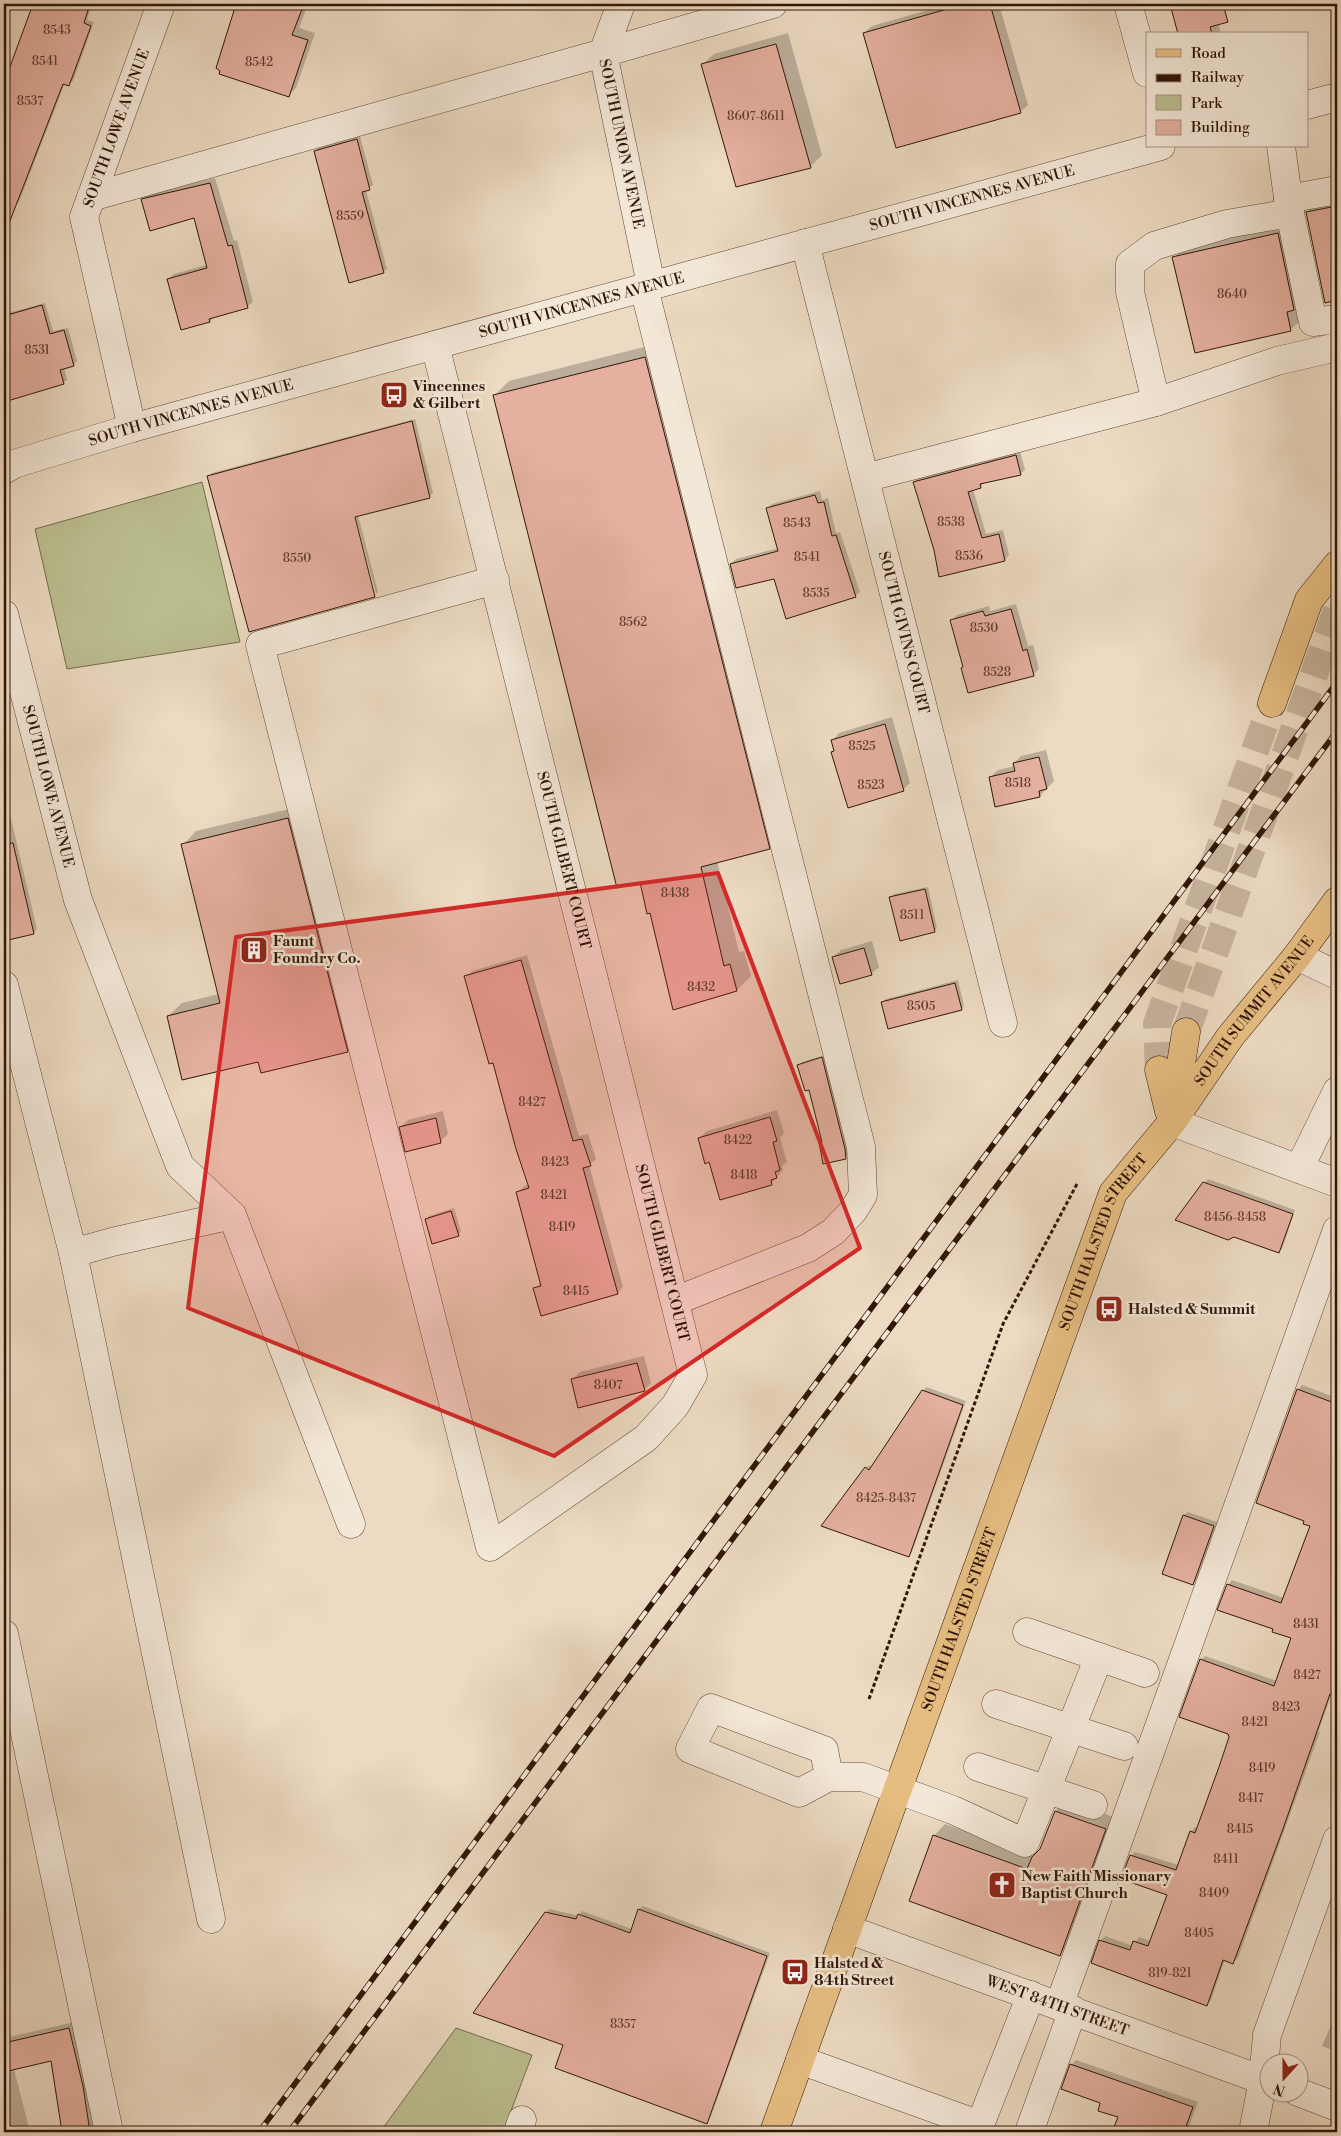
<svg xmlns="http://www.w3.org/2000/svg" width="1341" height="2136" font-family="'Libre Bodoni',serif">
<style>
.green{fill:#bbbe90;stroke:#766a4c}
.shadow{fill:#0003}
.building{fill:#e5b0a0;stroke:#311607}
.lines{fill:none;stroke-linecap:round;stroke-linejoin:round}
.major-tunnel{stroke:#c7b39d;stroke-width:28;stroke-dasharray:28 14;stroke-linecap:butt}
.minor-casing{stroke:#604736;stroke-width:29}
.major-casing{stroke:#311607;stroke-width:29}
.path{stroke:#311607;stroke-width:3;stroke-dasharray:4 2.5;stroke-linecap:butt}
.minor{stroke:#f3e7d7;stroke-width:28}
.major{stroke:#e6bd81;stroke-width:28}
.rail-casing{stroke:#311607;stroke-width:5.5}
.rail{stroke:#f3e7d7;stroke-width:4;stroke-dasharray:11;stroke-linecap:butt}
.marked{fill:#d62828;fill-opacity:0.2;stroke:#d62828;stroke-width:4;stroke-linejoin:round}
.labels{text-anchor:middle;stroke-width:5;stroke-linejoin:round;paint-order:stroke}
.number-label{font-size:12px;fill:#5e3c2d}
.street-label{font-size:15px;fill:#311607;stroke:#f3e7d7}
.poi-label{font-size:15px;font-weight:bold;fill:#311607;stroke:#f3e7d7;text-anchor:start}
</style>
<rect width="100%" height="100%" fill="#ecdac2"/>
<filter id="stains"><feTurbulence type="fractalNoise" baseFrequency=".004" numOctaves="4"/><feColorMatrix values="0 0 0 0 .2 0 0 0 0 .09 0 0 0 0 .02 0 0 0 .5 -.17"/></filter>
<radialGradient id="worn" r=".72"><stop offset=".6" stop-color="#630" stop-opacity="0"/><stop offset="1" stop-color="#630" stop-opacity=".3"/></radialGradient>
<path class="green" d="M202,482L240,642L67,669L35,529Z
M456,2028L532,2055L503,2132H380Z"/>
<path class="shadow" d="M34,4H92L87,20L94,22L73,81L69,84L65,83L19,202L15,206L4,201V70L9,72Z
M230,4H308L299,28L315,33L296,88L288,96L236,8L229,6Z
M949,4H999L1028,105L1020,112L864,33L872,26Z
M1171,4H1213L1221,34H1179Z
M788,33L822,155L810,167L702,65L714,54Z
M360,136L373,185L366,190L387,269L383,272L315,151L318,148Z
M215,178L234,241L237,240L253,302L247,307L215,316L210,321L168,279L174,274L207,265L195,217L142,200L148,194Z
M1337,204V298L1326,301L1307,212L1310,209Z
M1289,222L1302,319L1290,330L1174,258L1185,246Z
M45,303L53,331L68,328L77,361L74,364L64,367L67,380L63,383L4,400V314Z
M660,343L784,834L769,848L717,861L739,952L744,951L751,976L737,990L651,912L494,396L509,381Z
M415,419L433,493L430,496L358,515L378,592L376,594L354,511L352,512L375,595L249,631L209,476L212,473Z
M1020,451L1025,470L1020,474L985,482L980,487L973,489L986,534L1003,530L1009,555L1005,560L935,550L914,482L919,477Z
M820,491L822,500L828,498L836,533L840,532L860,592L855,596L774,577L731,564L736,559L779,548L767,509L772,504Z
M1016,604L1028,646L1033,645L1039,669L1034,674L969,692L962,668L964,666L951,621L957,615L989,606L990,611Z
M892,717L910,783L903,790L832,752L835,750L832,741L839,733Z
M1046,750L1054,781L1040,796L990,777L998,770L1015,766L1014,763L1021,756Z
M4,789L37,929L34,933L4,940Z
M302,806L361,1037L347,1051L259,1061L168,1016L182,1003L219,994L183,845L196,831Z
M928,887L937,928L934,931L890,898L894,894Z
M872,941L879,967L871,974L833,957L841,950Z
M527,955L579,1136L588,1134L596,1159L589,1165L623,1287L618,1293L535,1288L541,1282L518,1192L524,1186L530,1184L494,1062L466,977L472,971Z
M958,980L964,1006L961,1009L882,1002L886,999Z
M825,1055L849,1154L845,1158L821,1143L823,1140L810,1088L799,1065L802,1062Z
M777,1110L784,1133L780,1138L787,1162L782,1166L783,1170L771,1184L710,1161L699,1138L707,1131Z
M443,1111L448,1134L440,1142L400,1127L408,1120Z
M1208,1179L1295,1210L1282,1249L1278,1252L1234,1236L1204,1183Z
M454,1208L461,1231L458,1235L426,1220L429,1216Z
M644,1356L651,1383L644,1390L572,1380L580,1372Z
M1302,1385L1337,1398V1686L1332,1693L1318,1732H1320L1238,1958L1233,1962L1225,1959L1211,2000L1207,2004L1100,1941L1105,1936L1133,1946L1139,1937L1151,1941L1169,1894L1131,1856L1135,1852L1179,1865L1191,1832L1195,1827L1198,1828L1231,1737L1201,1660L1205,1656L1277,1681L1293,1637L1275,1629L1228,1585L1232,1580L1284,1598L1312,1525L1298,1390Z
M926,1387L966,1401L912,1552L909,1555L866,1468L870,1465L872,1467Z
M1188,1512L1217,1522L1196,1580L1193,1583L1164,1573L1184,1515Z
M1067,1800L1116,1818L1071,1943L1060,1954L934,1836L945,1824L1034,1856L1041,1849L1056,1811Z
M643,1906L770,1953L710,2119L706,2122L565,2044L546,1912L550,1909L579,1916L582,1911L632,1929L639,1909Z
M1337,2006V2052L1322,2046L1335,2016L1334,2014Z
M4,2015L9,2037L75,2022L101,2132H63L52,2060L14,2069L30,2132H4Z
M1076,2060L1198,2102L1187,2132H1113L1119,2117L1102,2103L1071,2065Z"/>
<path class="building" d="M33,4H90L84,23L91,26L69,86L63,84L6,231H4V83Z
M236,4H304L292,35L308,40L289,97L219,74L220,71L216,68Z
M965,4H990L1021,113L896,148L863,33Z
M1170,4H1223L1228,22L1210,27L1212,34H1178Z
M776,44L811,168L736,187L701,64Z
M357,139L370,190L362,192L384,273L349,283L314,151Z
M210,183L228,246L232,245L248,308L209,319L210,322L181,330L167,279L207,268L194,218L150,231L141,199Z
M1337,206V300L1325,303L1306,212Z
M1278,233L1294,310L1287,312L1291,331L1195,353L1172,257Z
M42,305L50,334L64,330L74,366L60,370L64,384L4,402V316Z
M645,357L770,849L701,867L724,966L730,964L737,991L673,1010L650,913L647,914L640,882L617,888L493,395Z
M412,421L430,498L355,517L375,597L249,632L207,476Z
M1016,455L1021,475L980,484L981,488L968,492L982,538L999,534L1005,561L939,577L934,550L913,482Z
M815,495L818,503L824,502L832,536L836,535L856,597L786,619L774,579L736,588L730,564L778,551L766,508Z
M1011,609L1023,651L1027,649L1034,676L968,693L961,668L963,667L950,620L983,611L985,616Z
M885,724L904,791L848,808L831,752L834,751L831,740Z
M1039,757L1047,789L1039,791L1040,797L995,807L989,777L1015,771L1013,763Z
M288,818L348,1052L261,1073L258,1062L182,1080L167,1016L220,1003L181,844Z
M13,843L34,934L4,941V844Z
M925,889L935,932L900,941L889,897Z
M864,948L872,975L840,984L832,957Z
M521,960L573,1141L582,1139L591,1166L583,1168L618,1294L541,1316L533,1288L541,1286L516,1192L529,1188L516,1149L493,1063L489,1064L464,976Z
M955,983L962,1010L888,1029L881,1002Z
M822,1057L845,1149L846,1159L823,1164L819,1142H822L809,1090L805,1091L797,1065Z
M770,1117L777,1141L773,1142L780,1170L775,1172L777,1178L771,1180L772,1185L720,1200L709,1162L705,1164L698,1138Z
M436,1118L441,1143L405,1152L399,1127Z
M1203,1182L1293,1214L1279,1253L1234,1237L1228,1240L1175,1220Z
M451,1211L459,1236L432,1244L425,1219Z
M637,1363L645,1391L578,1408L571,1379Z
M1297,1389L1337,1404V1681L1332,1694H1330L1283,1829L1233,1964L1223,1960L1207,2006L1091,1963L1099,1940L1130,1950L1133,1941L1148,1946L1167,1895L1121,1879L1130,1855L1176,1870L1190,1831L1195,1833L1219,1767L1229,1737L1228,1734L1179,1717L1200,1659L1274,1686L1291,1638L1272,1632L1273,1629L1217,1610L1227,1584L1281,1603L1310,1526L1303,1524L1304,1521L1256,1503Z
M922,1390L963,1405L909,1557L821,1526L865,1467L869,1470Z
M1183,1515L1214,1526L1193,1585L1162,1574Z
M1055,1811L1106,1829L1060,1956L909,1901L933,1835L1027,1869L1032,1857L1040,1849Z
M638,1909L767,1956L707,2124L555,2068L563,2045L473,2013L545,1912L576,1919L578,1914L630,1933Z
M69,2028L83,2086L90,2132H62L51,2061L4,2072V2043Z
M1070,2064L1193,2107L1184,2132H1112L1118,2117L1098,2111L1100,2103L1061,2089Z"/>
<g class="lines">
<path class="major-tunnel" d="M1186,1032L1337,610
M1159,1070L1157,1024L1272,703"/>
<defs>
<g id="minor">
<path id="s1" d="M621,4L603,53L651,285"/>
<path d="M1128,4L1147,73"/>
<path d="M1307,105L1337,97"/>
<path d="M91,197L603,53L773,4"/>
<path d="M1288,199L1337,190"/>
<path d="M1290,213L1313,322L1337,319"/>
<path id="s2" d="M805,243L1003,1023"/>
<path d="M644,288L861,1147L863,1195L853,1211L833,1232L808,1248L675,1301"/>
<path id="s3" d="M435,345L693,1375L675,1406L646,1438L490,1547L260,645L495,580"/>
<path d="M1156,402L1130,292V264L1154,246L1227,224L1290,213L1281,146"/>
<path id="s4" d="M132,428L84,217L161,4"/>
<path id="s5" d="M4,470L14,464L132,428L1161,146"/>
<path d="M865,478L1156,402L1277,361L1337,347"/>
<path id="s6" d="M4,614L78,900L180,1166L232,1215L112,1242L73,1253L4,985"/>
<path d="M1297,956L1337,975"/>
<path d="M1172,1122L1337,1183"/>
<path d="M1299,1169L1337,1091"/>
<path d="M232,1215L351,1524"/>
<path d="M73,1253L211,1919"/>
<path d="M1027,1632L1145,1673"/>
<path d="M4,1634L109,2132"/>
<path d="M996,1704L1124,1746"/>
<path d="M978,1767L1093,1805"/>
<path d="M829,1777L799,1793L690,1749L711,1708L824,1750L829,1777H863L953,1810L1025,1843L1099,1657"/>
<path id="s7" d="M847,1929L1268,2082"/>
<path d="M1059,2006L1337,1230"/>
<path d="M800,2060L980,2125L1031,1995"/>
<path d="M1298,2092L1337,2107"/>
<path d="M518,2132L522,2120"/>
<path d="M1029,2132L1073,2010"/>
<path d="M1253,2132L1263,2080L1267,2035L1337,1840"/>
</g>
<g id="major">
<path d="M1272,703L1309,600L1337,565"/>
<path d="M1159,1070L1169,1111"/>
<path d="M1173,1114L1186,1032"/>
<path id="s8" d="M774,2132L1113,1193L1172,1122L1230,1037L1297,956L1337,901"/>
</g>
</defs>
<use href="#minor" class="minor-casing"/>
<use href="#major" class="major-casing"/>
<path class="path" d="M869,1699L1003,1324L1078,1182"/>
<use href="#minor" class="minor"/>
<use href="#major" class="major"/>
<defs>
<path id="rail" d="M259,2132L1337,682
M289,2132L1337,731"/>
</defs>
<use href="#rail" class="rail-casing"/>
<use href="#rail" class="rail"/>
</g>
<path class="marked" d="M718,873L860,1248L554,1456L188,1308L236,937Z"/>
<defs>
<symbol id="bus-square" viewBox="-11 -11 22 22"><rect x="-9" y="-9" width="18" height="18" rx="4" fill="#8f2418" stroke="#f3e7d7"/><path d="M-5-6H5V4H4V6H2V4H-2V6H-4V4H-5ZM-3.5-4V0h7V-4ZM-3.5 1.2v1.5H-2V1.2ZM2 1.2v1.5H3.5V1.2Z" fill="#fff"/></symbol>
<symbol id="building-square" viewBox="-11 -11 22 22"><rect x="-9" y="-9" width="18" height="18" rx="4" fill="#8f2418" stroke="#f3e7d7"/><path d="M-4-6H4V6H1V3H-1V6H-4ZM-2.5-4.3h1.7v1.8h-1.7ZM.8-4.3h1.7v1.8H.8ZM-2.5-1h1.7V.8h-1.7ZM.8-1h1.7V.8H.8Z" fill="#fff"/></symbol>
<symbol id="church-square" viewBox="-11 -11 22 22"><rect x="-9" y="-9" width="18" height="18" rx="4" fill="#8f2418" stroke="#f3e7d7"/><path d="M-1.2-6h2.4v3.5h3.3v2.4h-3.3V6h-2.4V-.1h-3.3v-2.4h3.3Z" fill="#fff"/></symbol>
</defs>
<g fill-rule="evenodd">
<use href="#bus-square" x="378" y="379" width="32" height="32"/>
<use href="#building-square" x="238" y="934" width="32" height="32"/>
<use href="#bus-square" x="1093" y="1293" width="32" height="32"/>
<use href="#church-square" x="986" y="1869" width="32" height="32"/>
<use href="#bus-square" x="779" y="1956" width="32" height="32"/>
</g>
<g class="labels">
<g class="number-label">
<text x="57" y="34">8543</text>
<text x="45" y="65">8541</text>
<text x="259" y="66">8542</text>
<text x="30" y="105">8537</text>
<text x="756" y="120">8607-8611</text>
<text x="350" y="220">8559</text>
<text x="1232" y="298">8640</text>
<text x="37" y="354">8531</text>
<text x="951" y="526">8538</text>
<text x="797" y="527">8543</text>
<text x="969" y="560">8536</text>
<text x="807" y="561">8541</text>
<text x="297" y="562">8550</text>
<text x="816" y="597">8535</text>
<text x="633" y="626">8562</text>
<text x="984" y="632">8530</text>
<text x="997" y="676">8528</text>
<text x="862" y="750">8525</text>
<text x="1018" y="787">8518</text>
<text x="871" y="789">8523</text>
<text x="675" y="897">8438</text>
<text x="912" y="919">8511</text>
<text x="701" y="991">8432</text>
<text x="921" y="1010">8505</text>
<text x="532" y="1106">8427</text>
<text x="738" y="1144">8422</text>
<text x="555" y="1166">8423</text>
<text x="744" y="1179">8418</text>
<text x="554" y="1199">8421</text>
<text x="1235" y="1221">8456-8458</text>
<text x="562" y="1231">8419</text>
<text x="576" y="1295">8415</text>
<text x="608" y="1389">8407</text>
<text x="886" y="1502">8425-8437</text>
<text x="1306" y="1628">8431</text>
<text x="1307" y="1679">8427</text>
<text x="1286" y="1711">8423</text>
<text x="1255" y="1726">8421</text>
<text x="1262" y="1772">8419</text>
<text x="1251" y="1802">8417</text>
<text x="1240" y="1833">8415</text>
<text x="1226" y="1863">8411</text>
<text x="1214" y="1897">8409</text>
<text x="1199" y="1937">8405</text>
<text x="1170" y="1977">819-821</text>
<text x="623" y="2028">8357</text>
</g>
<g class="street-label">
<text dy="5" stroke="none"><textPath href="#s4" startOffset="311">SOUTH LOWE AVENUE</textPath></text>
<text dy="5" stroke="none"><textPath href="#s1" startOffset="145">SOUTH UNION AVENUE</textPath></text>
<text dy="5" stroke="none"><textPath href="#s5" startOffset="1006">SOUTH VINCENNES AVENUE</textPath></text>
<text dy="5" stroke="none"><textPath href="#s5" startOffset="601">SOUTH VINCENNES AVENUE</textPath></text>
<text dy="5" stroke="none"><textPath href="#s5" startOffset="196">SOUTH VINCENNES AVENUE</textPath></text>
<text dy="5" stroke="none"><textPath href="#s2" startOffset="402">SOUTH GIVINS COURT</textPath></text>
<text dy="5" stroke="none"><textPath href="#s6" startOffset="178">SOUTH LOWE AVENUE</textPath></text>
<text dy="5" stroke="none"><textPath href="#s3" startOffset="531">SOUTH GILBERT COURT</textPath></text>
<text dy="5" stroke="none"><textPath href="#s8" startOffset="1229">SOUTH SUMMIT AVENUE</textPath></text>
<text dy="5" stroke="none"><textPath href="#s8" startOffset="950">SOUTH HALSTED STREET</textPath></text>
<text dy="5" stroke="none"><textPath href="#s3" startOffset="936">SOUTH GILBERT COURT</textPath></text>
<text dy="5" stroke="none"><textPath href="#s8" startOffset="545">SOUTH HALSTED STREET</textPath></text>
<text dy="5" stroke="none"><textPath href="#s7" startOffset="224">WEST 84TH STREET</textPath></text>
</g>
<g class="poi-label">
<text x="413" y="391">Vincennes<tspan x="413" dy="17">&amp; Gilbert</tspan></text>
<text x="273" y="946">Faunt<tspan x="273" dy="17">Foundry Co.</tspan></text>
<text x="1128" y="1314">Halsted &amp; Summit</text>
<text x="1021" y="1881">New Faith Missionary<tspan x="1021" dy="17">Baptist Church</tspan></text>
<text x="814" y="1968">Halsted &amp;<tspan x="814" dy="17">84th Street</tspan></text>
</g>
</g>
<rect width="1341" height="2136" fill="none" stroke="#ecdac2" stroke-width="20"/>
<rect x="5" y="5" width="1331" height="2126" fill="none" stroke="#311607" stroke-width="2.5"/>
<rect x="10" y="10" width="1321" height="2116" fill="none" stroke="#311607"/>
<rect x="1146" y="32" width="162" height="115" fill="#f3e7d7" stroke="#a59384"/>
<rect x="1156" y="49" width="25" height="8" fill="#e6bd81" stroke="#a59384"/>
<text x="1191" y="58" font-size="15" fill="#311607">Road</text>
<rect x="1156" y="74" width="25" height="8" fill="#311607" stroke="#a59384"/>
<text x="1191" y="82" font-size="15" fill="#311607">Railway</text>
<rect x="1156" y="95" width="25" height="15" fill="#bbbe90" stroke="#a59384"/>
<text x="1191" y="108" font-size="15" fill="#311607">Park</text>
<rect x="1156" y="120" width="25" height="15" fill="#e5b0a0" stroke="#a59384"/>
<text x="1191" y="132" font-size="15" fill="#311607">Building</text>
<g transform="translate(1284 2078) rotate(201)"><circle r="24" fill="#f3e7d7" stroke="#a59384"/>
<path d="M0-4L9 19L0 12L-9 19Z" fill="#8f2418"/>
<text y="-8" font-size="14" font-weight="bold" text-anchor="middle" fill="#311607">N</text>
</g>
<rect width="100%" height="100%" filter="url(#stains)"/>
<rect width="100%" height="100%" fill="url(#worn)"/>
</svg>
